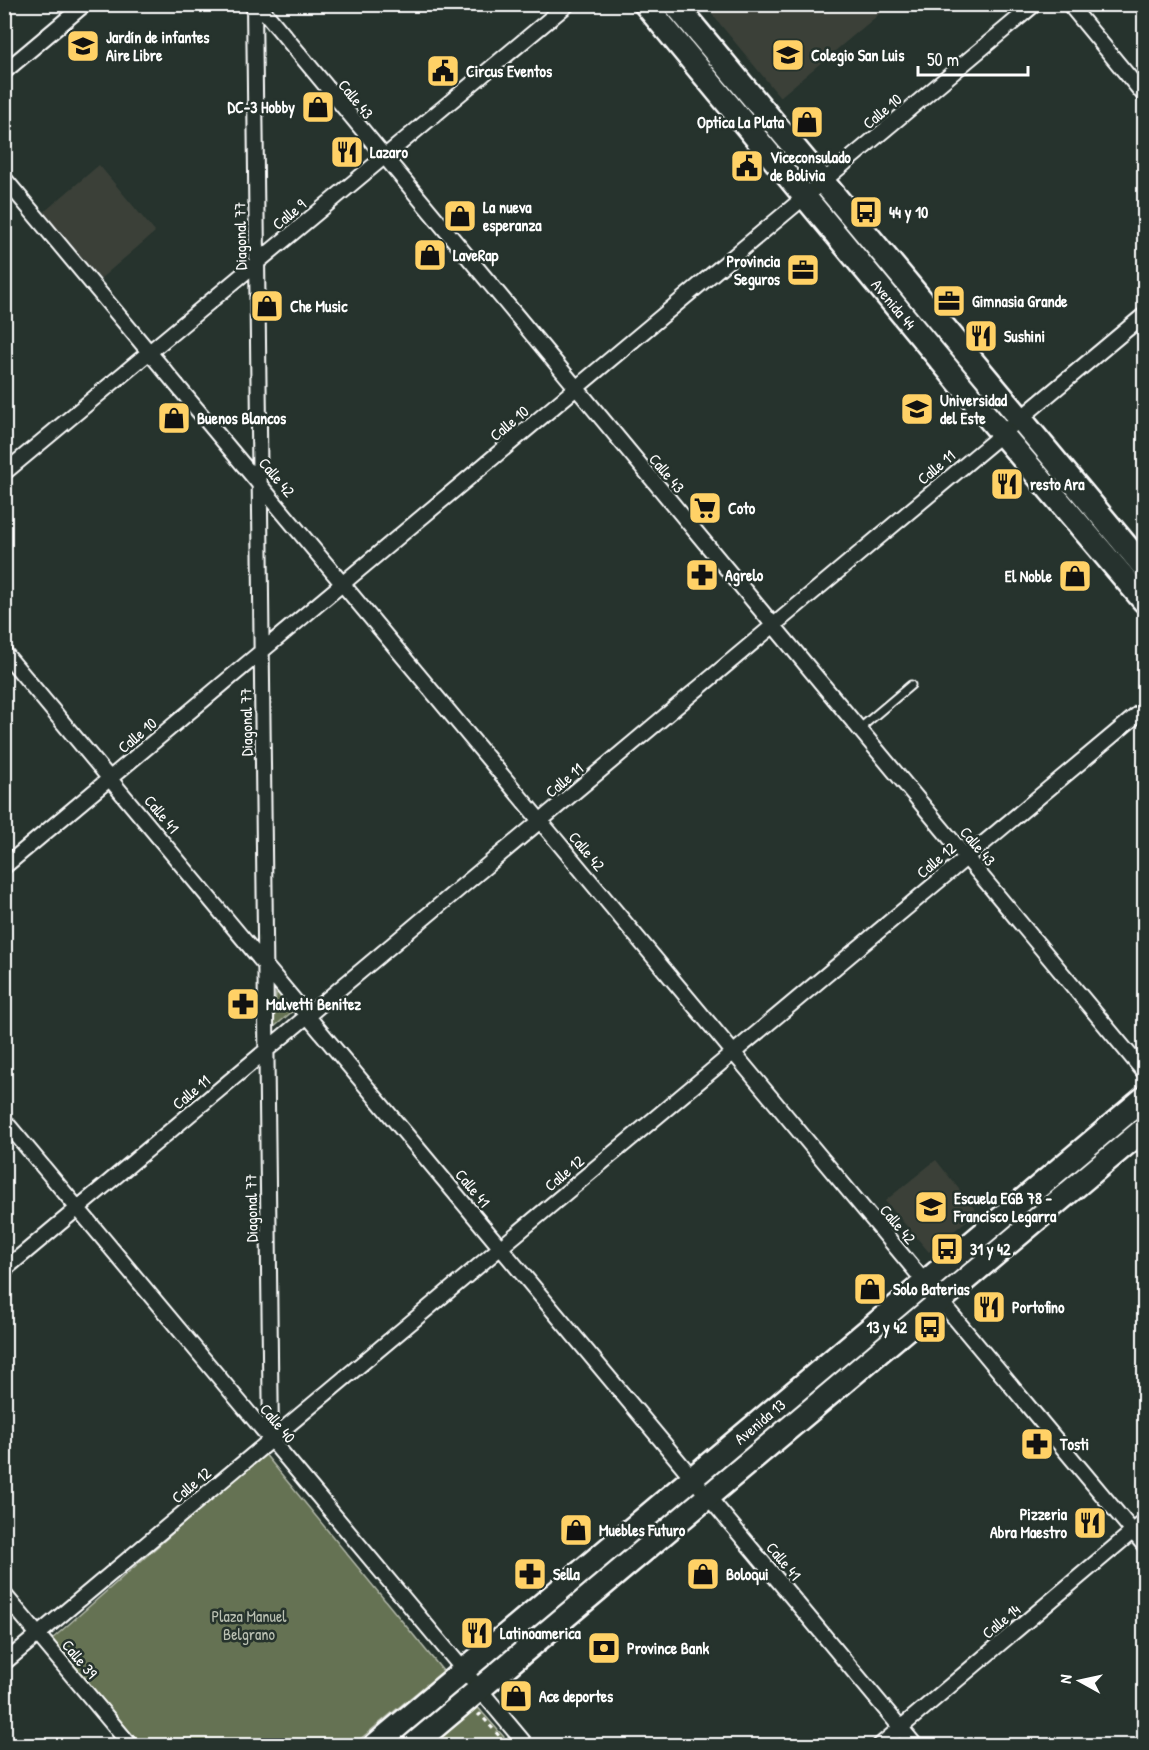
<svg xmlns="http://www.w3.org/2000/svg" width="1149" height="1750" font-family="'Patrick Hand',sans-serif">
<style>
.built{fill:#3b4139}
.green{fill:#657253;stroke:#b2b8a9;stroke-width:1.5}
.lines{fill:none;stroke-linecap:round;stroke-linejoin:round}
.service-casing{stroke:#fff;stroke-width:11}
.minor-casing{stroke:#fff;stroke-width:18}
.primary-casing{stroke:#fff;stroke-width:27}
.path{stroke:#fff;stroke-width:3;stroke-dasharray:4.5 4.5;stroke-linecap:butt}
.service{stroke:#26332d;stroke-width:7}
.minor{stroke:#26332d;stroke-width:14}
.primary{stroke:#26332d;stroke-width:22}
.labels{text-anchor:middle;stroke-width:5;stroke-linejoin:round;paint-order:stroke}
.poi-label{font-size:16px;font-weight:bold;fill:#fff;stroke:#26332d;text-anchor:start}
.street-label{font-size:16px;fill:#fff;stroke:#26332d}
.park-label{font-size:16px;fill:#bac0b2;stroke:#26332d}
</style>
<rect width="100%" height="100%" fill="#26332d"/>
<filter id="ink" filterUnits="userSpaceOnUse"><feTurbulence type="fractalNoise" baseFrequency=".0167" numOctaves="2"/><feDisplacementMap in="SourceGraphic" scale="12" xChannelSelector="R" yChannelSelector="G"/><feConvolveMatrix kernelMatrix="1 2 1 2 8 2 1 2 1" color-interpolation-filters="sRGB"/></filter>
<g filter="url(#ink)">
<path class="built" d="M721,4H890V5L780,97L711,13Z
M99,165L155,232L100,279L44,212Z
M936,1160L977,1212L929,1252L885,1201Z"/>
<path class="green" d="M276,991L293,1011L274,1027Z
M264,1453L443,1671L353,1745H141L52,1639Z
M474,1703L511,1745L424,1746Z"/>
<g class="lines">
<defs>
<path id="service" d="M859,729L911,685"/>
<path id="minor" d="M254,4L271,1439
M258,4L1144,1072
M1069,4L1144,95
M4,72L85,4
M4,178L1144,1545
M4,473L568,4
M4,652L916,1746
M4,867L1035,4
M4,1120L527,1746
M4,1270L1144,315
M4,1594L131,1746
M4,1663L1144,709
M879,1746L1144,1522"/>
<g id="primary">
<path id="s1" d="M645,4L985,414L1144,601"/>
<path d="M675,4L1144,567"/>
<path id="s2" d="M374,1746L1144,1098"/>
<path d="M412,1746L1144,1129"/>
</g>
</defs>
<use href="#service" class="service-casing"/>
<use href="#minor" class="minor-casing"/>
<use href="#primary" class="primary-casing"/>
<path class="path" d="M478,1716L480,1714L500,1737"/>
<use href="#service" class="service"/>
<use href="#minor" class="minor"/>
<use href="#primary" class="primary"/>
</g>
</g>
<defs>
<symbol id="school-square" viewBox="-11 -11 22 22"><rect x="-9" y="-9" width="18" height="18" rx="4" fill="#ffd166" stroke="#26332d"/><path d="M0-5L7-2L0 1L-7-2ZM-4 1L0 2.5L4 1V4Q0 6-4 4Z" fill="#111"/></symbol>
<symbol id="civic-square" viewBox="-11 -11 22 22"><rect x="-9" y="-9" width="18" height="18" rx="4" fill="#ffd166" stroke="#26332d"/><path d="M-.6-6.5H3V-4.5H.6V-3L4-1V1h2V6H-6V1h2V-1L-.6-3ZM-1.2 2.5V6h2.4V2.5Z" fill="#111"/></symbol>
<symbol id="shop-square" viewBox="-11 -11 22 22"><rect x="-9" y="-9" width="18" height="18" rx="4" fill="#ffd166" stroke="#26332d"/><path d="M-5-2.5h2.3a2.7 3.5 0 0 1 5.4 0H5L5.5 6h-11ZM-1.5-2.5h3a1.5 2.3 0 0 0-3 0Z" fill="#111"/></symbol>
<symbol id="restaurant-square" viewBox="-11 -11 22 22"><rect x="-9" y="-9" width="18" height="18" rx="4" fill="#ffd166" stroke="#26332d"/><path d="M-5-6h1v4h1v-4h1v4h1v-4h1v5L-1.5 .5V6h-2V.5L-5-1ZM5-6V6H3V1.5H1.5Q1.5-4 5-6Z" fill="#111"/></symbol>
<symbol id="bus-square" viewBox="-11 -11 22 22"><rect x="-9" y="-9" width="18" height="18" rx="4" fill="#ffd166" stroke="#26332d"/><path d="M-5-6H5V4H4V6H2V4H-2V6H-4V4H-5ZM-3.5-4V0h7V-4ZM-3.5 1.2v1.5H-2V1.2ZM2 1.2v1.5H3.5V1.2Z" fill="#111"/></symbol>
<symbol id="office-square" viewBox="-11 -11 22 22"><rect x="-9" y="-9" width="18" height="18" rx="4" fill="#ffd166" stroke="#26332d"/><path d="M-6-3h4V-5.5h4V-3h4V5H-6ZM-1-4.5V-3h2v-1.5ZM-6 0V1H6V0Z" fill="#111"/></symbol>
<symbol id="university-square" viewBox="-11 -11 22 22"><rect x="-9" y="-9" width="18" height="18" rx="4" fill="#ffd166" stroke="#26332d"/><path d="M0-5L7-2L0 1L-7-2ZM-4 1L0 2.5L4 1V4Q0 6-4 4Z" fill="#111"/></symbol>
<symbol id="supermarket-square" viewBox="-11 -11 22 22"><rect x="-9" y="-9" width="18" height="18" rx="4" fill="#ffd166" stroke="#26332d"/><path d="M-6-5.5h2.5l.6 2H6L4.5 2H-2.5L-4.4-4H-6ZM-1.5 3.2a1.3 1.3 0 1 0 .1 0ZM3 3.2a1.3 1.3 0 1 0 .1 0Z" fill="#111"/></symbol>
<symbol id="pharmacy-square" viewBox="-11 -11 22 22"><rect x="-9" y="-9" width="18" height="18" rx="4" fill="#ffd166" stroke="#26332d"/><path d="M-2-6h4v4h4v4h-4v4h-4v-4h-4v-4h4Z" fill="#111"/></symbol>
<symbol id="bank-square" viewBox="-11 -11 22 22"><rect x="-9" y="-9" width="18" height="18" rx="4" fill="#ffd166" stroke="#26332d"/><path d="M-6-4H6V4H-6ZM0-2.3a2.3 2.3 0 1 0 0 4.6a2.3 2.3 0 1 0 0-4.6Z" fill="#111"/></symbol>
</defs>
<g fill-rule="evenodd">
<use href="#school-square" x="64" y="27" width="38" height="38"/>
<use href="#school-square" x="769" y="36" width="38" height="38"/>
<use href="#civic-square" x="424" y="52" width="38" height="38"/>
<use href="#shop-square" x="299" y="88" width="38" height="38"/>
<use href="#shop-square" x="788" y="103" width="38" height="38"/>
<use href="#restaurant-square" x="328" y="133" width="38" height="38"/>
<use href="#civic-square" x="728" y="147" width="38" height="38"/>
<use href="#bus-square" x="847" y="193" width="38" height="38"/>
<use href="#shop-square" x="441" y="197" width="38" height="38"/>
<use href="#shop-square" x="411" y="236" width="38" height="38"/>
<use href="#office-square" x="784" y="251" width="38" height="38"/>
<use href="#office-square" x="930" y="282" width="38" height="38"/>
<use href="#shop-square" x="248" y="287" width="38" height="38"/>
<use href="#restaurant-square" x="962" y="317" width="38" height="38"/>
<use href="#university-square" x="898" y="390" width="38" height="38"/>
<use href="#shop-square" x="155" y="399" width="38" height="38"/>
<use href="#restaurant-square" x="988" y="465" width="38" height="38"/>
<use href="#supermarket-square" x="686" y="489" width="38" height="38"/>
<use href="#pharmacy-square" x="683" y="556" width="38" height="38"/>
<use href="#shop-square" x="1056" y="557" width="38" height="38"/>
<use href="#pharmacy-square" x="224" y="985" width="38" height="38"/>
<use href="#school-square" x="912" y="1188" width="38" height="38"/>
<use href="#bus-square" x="928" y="1230" width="38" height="38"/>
<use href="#shop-square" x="851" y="1270" width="38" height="38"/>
<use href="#restaurant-square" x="970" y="1288" width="38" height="38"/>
<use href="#bus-square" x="911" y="1308" width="38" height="38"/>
<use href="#pharmacy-square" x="1018" y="1425" width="38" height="38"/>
<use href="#restaurant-square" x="1071" y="1504" width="38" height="38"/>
<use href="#shop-square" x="557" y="1511" width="38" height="38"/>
<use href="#pharmacy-square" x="511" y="1555" width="38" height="38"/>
<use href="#shop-square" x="684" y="1555" width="38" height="38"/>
<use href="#restaurant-square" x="458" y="1614" width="38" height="38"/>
<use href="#bank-square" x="585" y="1629" width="38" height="38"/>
<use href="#shop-square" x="497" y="1677" width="38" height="38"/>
</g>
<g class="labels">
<g class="poi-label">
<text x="106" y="43">Jardín de infantes<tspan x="106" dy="18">Aire Libre</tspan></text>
<text x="811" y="61">Colegio San Luis</text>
<text x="466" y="77">Circus Eventos</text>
<text x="295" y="113" text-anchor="end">DC-3 Hobby</text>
<text x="784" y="128" text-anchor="end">Optica La Plata</text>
<text x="370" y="158">Lazaro</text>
<text x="770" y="163">Viceconsulado<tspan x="770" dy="18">de Bolivia</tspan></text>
<text x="483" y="213">La nueva<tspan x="483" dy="18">esperanza</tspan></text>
<text x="889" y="218">44 y 10</text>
<text x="453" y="261">LaveRap</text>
<text x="780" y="267" text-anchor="end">Provincia<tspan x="780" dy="18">Seguros</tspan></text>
<text x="972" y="307">Gimnasia Grande</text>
<text x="290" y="312">Che Music</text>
<text x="1004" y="342">Sushini</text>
<text x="940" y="406">Universidad<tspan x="940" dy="18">del Este</tspan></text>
<text x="197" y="424">Buenos Blancos</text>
<text x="1030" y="490">resto Ara</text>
<text x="728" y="514">Coto</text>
<text x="725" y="581">Agrelo</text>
<text x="1052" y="582" text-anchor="end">El Noble</text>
<text x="266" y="1010">Malvetti Benitez</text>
<text x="954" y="1204">Escuela EGB 78 -<tspan x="954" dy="18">Francisco Legarra</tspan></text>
<text x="970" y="1255">31 y 42</text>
<text x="893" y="1295">Solo Baterias</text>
<text x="1012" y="1313">Portofino</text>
<text x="907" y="1333" text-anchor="end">13 y 42</text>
<text x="1060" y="1450">Tosti</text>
<text x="1067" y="1520" text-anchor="end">Pizzeria<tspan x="1067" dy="18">Abra Maestro</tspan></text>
<text x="599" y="1536">Muebles Futuro</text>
<text x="553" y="1580">Sella</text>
<text x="726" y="1580">Boloqui</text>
<text x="500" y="1639">Latinoamerica</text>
<text x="627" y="1654">Province Bank</text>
<text x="539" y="1702">Ace deportes</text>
</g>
<g class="street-label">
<text transform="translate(356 99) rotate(51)" y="6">Calle 43</text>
<text transform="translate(882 111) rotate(-40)" y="6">Calle 10</text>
<text transform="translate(289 214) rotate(-40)" y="6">Calle 9</text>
<text transform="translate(240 236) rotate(-91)" y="6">Diagonal 77</text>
<text dy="6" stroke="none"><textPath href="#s1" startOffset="390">Avenida 44</textPath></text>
<text transform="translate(509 423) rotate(-40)" y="6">Calle 10</text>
<text transform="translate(936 467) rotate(-40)" y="6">Calle 11</text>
<text transform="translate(667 473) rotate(50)" y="6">Calle 43</text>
<text transform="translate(277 477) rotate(50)" y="6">Calle 42</text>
<text transform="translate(246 722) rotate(-91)" y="6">Diagonal 77</text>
<text transform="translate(137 735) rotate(-40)" y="6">Calle 10</text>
<text transform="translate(564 780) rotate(-40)" y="6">Calle 11</text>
<text transform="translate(162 814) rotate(50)" y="6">Calle 41</text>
<text transform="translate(978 846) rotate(50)" y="6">Calle 43</text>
<text transform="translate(587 851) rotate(50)" y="6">Calle 42</text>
<text transform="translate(936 860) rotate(-40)" y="6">Calle 12</text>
<text transform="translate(191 1092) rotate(-40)" y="6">Calle 11</text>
<text transform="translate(564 1173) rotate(-40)" y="6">Calle 12</text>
<text transform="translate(473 1188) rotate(50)" y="6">Calle 41</text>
<text transform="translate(251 1208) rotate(-91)" y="6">Diagonal 77</text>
<text transform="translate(898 1224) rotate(50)" y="6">Calle 42</text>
<text dy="6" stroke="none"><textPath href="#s2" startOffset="504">Avenida 13</textPath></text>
<text transform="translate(278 1423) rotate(50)" y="6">Calle 40</text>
<text transform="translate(191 1485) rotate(-40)" y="6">Calle 12</text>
<text transform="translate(784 1561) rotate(50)" y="6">Calle 41</text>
<text transform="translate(1001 1621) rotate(-40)" y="6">Calle 14</text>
<text transform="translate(80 1659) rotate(50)" y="6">Calle 39</text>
</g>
<g class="park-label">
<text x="249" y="1622">Plaza Manuel<tspan x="249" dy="18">Belgrano</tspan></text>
</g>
</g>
<rect width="1149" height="1750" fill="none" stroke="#26332d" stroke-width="24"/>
<rect x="12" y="12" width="1125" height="1726" fill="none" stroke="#fff" stroke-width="2" filter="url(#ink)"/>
<g transform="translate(1080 1681) rotate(278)" stroke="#26332d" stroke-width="4.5" paint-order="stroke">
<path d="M0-4.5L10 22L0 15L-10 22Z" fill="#ffffff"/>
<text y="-9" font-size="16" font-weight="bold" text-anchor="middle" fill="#ffffff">N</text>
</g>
<path d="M918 66v9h110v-9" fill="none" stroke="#ffffff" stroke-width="3"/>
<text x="927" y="66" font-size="18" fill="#ffffff" stroke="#26332d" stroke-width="4.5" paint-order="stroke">50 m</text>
</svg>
